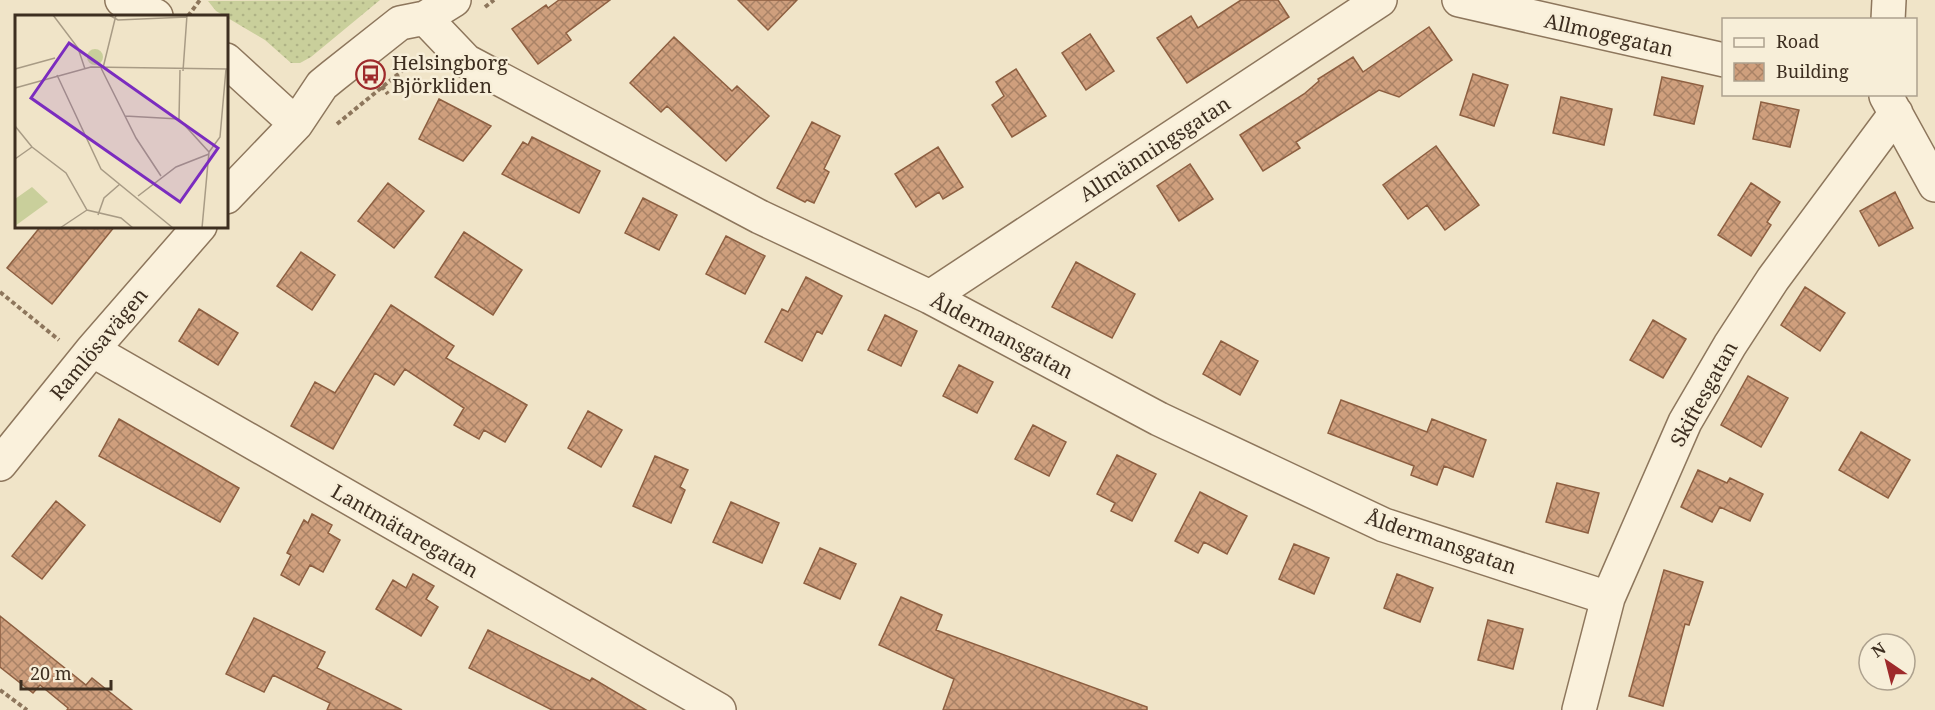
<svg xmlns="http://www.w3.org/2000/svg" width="1935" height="710" font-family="'Noto Serif',serif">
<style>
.grass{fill:url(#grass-dots)}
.building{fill:url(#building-cross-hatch);stroke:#8d5f41;stroke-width:1.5}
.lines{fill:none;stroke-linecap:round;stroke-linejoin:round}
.minor-casing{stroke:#8d765c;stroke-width:36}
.path{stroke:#8d765c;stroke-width:4;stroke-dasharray:4.5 3;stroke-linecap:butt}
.minor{stroke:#faf1dc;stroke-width:33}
.labels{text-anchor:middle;stroke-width:5;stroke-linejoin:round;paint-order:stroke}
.street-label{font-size:20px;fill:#3d2e20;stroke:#f7eed8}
.poi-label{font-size:20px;fill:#3d2e20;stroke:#f7eed8;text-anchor:start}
.inset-road{fill:none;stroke:#a89b85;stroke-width:1.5}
.view{fill:#7b2cbf;fill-opacity:0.15;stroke:#7b2cbf;stroke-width:3}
.inset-edge{fill:none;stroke:#3d2e20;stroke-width:3}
</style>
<defs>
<pattern id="grass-dots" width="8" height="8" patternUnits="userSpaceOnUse" patternTransform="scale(1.5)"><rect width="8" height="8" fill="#c9cf9b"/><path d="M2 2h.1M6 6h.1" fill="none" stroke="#aeb285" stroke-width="1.8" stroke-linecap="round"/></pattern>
<pattern id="building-cross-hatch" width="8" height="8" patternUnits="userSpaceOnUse" patternTransform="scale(1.5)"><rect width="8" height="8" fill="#cf9f7d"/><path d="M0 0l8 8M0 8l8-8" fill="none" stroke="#a98266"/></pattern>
</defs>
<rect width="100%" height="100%" fill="#f0e4c8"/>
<path class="grass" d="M380,0L311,57L300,63H291L265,40L216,11L208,1Z"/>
<path class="building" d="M559,0H610L566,33L571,40L538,64L512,29L546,5L548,8Z
M738,0H797L768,30Z
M1241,0H1278L1289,17L1187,83L1157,38L1191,16L1198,28Z
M1429,27L1452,60L1399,97L1379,90L1296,142L1300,148L1263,171L1240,135L1304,94L1319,81L1318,79L1353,57L1363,72Z
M1090,34L1114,71L1086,90L1062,53Z
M674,37L732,91L737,86L769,116L726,161L667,106L661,112L630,83Z
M1016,69L1046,116L1012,137L992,105L1004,96L996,82Z
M1473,74L1508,85L1494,126L1460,115Z
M1662,77L1703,86L1694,124L1654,115Z
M1561,97L1612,109L1604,145L1553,133Z
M439,99L491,126L463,161L419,139Z
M1761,102L1799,110L1790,147L1753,139Z
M812,122L840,136L824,169L829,172L814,203L807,200L805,202L777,188Z
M532,137L600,171L579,213L502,174L523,142L528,145Z
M1436,146L1479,205L1445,230L1427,205L1408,219L1383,185Z
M938,147L963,187L943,199L939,192L916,207L895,174Z
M1190,164L1213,199L1179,221L1157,186Z
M388,183L424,211L394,248L358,221Z
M1751,183L1780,202L1767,222L1771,225L1751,256L1718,235Z
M1895,192L1913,228L1879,246L1860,211Z
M643,198L677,215L659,250L625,233Z
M41,226H115L52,304L7,268Z
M464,232L522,270L493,315L435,277Z
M726,236L765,256L745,294L706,274Z
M301,252L335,275L312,310L277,286Z
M1076,262L1135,294L1112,338L1052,307Z
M806,277L842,296L822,334L817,331L802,361L765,342L782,309L788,312Z
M1805,287L1845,313L1820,351L1781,325Z
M391,305L454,346L446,358L527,405L505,442L484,430L479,439L454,425L464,408L405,369L394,385L375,373L333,449L291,426L315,382L335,393Z
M199,309L238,333L218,365L179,341Z
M885,315L917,331L901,366L868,350Z
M1653,320L1686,339L1663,378L1630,360Z
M1221,341L1258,361L1240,395L1203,374Z
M959,365L993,382L977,413L943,396Z
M1748,376L1788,398L1761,447L1721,425Z
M1341,400L1427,432L1432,419L1486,440L1473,477L1444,466L1437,485L1411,475L1414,466L1328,433Z
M588,411L622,430L601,467L568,448Z
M119,419L239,488L220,522L99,456Z
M1033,425L1066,442L1049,476L1015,459Z
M1861,432L1910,460L1888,498L1839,470Z
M1117,455L1156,474L1132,521L1111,511L1115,503L1097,494Z
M655,456L688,470L680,487L685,490L671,523L633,506Z
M1698,470L1727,483L1730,478L1763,494L1750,521L1720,507L1712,522L1681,507Z
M1557,483L1599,493L1588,533L1546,522Z
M1200,492L1247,516L1227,554L1204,542L1198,553L1175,541Z
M56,501L85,525L42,579L12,556Z
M731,502L779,523L762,563L713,542Z
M312,514L332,525L328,533L340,540L323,572L310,565L299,585L281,575L291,555L287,553L304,520L308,523Z
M1294,544L1329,558L1314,594L1279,579Z
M820,548L856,564L840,599L804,583Z
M1664,570L1703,582L1689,625L1685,624L1663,706L1629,696Z
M413,574L434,586L426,599L438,607L421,636L376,609L393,580L406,588Z
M1397,574L1433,588L1420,622L1384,608Z
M901,597L942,615L936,630L1147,707V710H943L954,679L879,645Z
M0,616L86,685L92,678L132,710H67L68,708L40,685L33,693L0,667Z
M254,618L325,652L317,668L402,710H327L330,703L273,675L264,692L226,674Z
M1488,620L1523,629L1513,669L1478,660Z
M488,630L590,681L592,678L646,710H552L469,668Z"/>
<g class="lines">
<defs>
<path id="minor" d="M122,0L156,16
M1459,0L1724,60
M425,18L466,61L760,217L930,297L1159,419L1384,525L1608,598
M1888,20L1889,0
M226,60L296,124
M1886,96L1935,185
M226,197L296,124L322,85L333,76L400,23L425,18L454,0
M930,297L1380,0
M92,350L719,710
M0,464L92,350L200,226
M1579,710L1608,598L1685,422L1730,345L1773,279L1896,113"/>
</defs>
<use href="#minor" class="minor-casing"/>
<path class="path" d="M485,7L494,0
M188,16L200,0
M396,75L403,84
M377,80L388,94
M337,124L419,57
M0,292L59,340
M0,690L27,710"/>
<use href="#minor" class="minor"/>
</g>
<defs>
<symbol id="bus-ring" viewBox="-11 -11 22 22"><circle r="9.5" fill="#f7eed8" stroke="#9e2a2b" stroke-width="1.5"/><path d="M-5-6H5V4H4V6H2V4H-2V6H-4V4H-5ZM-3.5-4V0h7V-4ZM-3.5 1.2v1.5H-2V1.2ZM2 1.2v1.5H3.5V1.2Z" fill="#9e2a2b"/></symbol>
</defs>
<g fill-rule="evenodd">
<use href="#bus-ring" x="354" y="58" width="33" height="33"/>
</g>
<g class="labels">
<g class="street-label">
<text transform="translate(1609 35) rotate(13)" y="7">Allmogegatan</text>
<text transform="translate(1155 149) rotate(-33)" y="7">Allmänningsgatan</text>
<text transform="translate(1002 336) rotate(28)" y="7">Åldermansgatan</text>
<text transform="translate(99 344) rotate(-50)" y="7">Ramlösavägen</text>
<text transform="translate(1704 394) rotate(-61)" y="7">Skiftesgatan</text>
<text transform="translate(405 531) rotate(30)" y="7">Lantmätaregatan</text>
<text transform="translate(1441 542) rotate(19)" y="7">Åldermansgatan</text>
</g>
<g class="poi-label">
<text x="392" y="70">Helsingborg<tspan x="392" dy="23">Björkliden</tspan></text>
</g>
</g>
<g transform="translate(15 15)">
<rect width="213" height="213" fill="#f0e4c8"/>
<path d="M72 42a8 8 0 1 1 16 0a8 8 0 1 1-16 0ZM17,172L33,187L0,211V184Z" fill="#c9cf9b"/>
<path class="inset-road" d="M38,0L63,33L70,54M94,0L103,5L172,2M86,53L121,123L146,161M88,53L101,0M0,54L40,43M165,55L164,104L194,137M168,56L172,0M42,60L86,154L158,213M0,73L76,52L213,54M110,101L164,104M0,111L17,132L51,158L72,195L106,203L118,213M0,144L17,132M123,181L161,152L194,139M83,200L89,183L105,169M45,213L72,195M187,213L194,137L205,122L211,54"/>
<path class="view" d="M54,28L203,133L165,187L16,83Z"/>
<rect width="213" height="213" class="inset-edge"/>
</g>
<rect x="1722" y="18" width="195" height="78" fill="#f7eed8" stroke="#ada18e" stroke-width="1.5"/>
<rect x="1734" y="38" width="30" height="9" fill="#faf1dc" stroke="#ada18e" stroke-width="1.5"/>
<text x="1776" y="48" font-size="18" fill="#3d2e20">Road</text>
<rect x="1734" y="63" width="30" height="18" fill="url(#building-cross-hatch)" stroke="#ada18e" stroke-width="1.5"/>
<text x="1776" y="78" font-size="18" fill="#3d2e20">Building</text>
<g transform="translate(1887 662) rotate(325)"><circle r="28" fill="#f7eed8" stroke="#ada18e" stroke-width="1.5"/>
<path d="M0-4.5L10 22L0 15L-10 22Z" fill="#9e2a2b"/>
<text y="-9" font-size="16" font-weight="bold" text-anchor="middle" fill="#3d2e20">N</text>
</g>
<path d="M21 680v9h90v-9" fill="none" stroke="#3d2e20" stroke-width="3"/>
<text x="30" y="680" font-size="18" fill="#3d2e20" stroke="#f7eed8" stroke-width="4.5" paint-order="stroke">20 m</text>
</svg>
